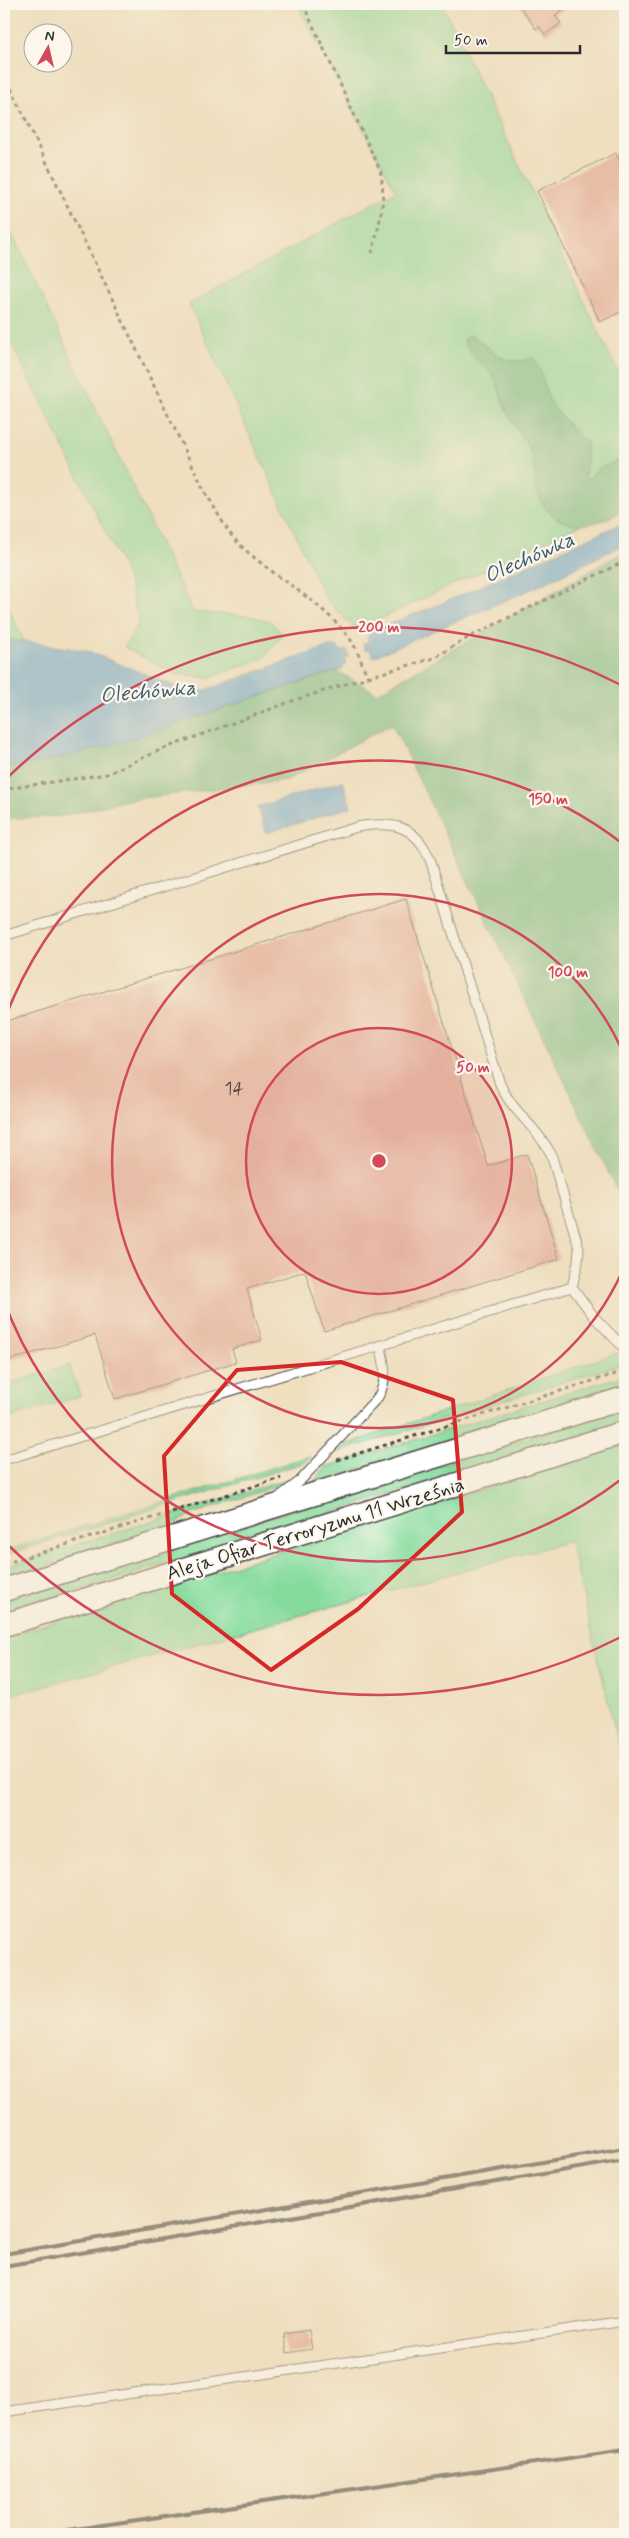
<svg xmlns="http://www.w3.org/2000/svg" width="629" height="2538" font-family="Mynerve,sans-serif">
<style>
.green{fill:#85db9e;stroke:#588364}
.forest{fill:#6cbb85;stroke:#4c7358}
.water{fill:#5ea4d4;stroke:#446880}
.building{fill:#e19689}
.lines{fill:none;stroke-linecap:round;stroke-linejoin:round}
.service-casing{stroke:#484641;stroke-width:11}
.tertiary-casing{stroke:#484641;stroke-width:25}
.path{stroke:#484641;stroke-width:3;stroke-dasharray:4 4;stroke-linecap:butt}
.service{stroke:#fff;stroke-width:9}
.tertiary{stroke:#fff;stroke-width:22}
.rail{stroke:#2b2b2b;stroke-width:4}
.marked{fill:none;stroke:#d62828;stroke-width:4;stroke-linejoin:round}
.ring{fill:none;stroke:#d1495b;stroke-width:2.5}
.labels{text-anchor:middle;stroke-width:4.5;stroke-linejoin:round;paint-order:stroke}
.number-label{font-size:18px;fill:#584642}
.street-label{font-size:20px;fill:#2b2b2b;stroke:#fbf7ec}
.water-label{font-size:21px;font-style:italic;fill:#3f5b6f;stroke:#fbf7ec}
.centre{fill:#d1495b;stroke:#fbf7ec;stroke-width:2.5}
.ring-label{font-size:15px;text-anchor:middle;font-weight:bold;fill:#d1495b;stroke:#fbf7ec;stroke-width:4.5;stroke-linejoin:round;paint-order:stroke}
</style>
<rect width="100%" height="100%" fill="#fbf7ec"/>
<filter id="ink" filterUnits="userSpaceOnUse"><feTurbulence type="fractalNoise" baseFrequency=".02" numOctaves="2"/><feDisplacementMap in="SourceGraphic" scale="10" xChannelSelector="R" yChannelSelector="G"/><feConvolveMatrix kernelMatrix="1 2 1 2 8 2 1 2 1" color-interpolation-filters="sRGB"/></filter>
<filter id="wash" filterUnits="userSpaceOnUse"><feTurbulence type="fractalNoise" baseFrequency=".0096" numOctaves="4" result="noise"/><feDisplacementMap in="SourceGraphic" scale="20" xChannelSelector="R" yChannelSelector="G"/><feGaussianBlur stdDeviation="1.12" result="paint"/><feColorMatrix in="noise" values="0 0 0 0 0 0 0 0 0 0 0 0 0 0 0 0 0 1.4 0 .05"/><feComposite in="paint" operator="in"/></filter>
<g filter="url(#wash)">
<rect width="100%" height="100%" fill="#efdfbf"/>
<path class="green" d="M297,4H442L625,387V504L356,630L325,598L189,304L396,191Z
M4,217L193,612L251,616L270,621L283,634L264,658L209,678L175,674L124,647L139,623L126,573L4,328Z
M4,597L24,641L4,640Z
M617,1353L625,1363L338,1452L345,1445Z
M70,1365L80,1396L11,1418L4,1395V1385Z
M625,1375V1386L312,1484L326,1467Z
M625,1408V1422L4,1614V1600Z
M625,1445V1773L570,1541L4,1697V1637Z
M311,1456L306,1462L4,1555V1551Z
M288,1479L274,1487L192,1514L164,1529L4,1579V1567Z"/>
<path class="forest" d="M471,335C495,350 501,368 533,358C542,370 542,380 547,394C551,407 574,433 586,441L587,462L585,476L588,479L599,468L625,458V508C598,529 555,535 539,496C533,483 536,469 531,455C527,442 518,430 511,419C504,407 501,396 497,384C490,364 468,360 464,339Z
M625,551V1207L392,724L287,780L127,800L63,816L4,819V767L26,765L125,740L337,671L377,693Z"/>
<path class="water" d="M625,522V544L541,585L373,657L370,649L365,650L363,644L368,642V636L372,631L445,602Z
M4,640L24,641L87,651L194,694L327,647L337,646L341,651L347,650L349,657L345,658L346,664L342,669C273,690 206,715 137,737C94,750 49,763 4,767Z
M343,781L351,807L266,833L258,807Z"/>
<g id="blocks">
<path class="building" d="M518,4H571L555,15L561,23L545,35L539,26L536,29Z
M616,153L625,173V310L600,322L537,191Z
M406,899L488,1166L527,1154L559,1259L324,1331L305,1271L247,1289L262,1340L232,1349L236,1362L115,1399L95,1335L4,1362V1022Z
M309,2330L312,2349L287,2353L284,2334Z"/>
</g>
</g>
<g filter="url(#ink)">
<use href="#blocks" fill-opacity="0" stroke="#484641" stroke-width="1"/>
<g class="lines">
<defs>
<path id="service" d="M4,936L357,827C394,821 417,825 431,862L500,1084C512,1112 538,1128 551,1154L579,1248L578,1262L572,1287L595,1318L625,1349
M4,1460L572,1287
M279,1497L300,1481L378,1397C388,1380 385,1363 380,1345
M4,2412L625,2321"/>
<path id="tertiary" d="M4,1590L625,1398
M4,1625L625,1432"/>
</defs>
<use href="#service" class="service-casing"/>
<use href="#tertiary" class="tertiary-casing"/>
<path class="path" d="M303,4L380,170C387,199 379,225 372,253
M4,74L205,492C216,509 225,530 239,544C274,578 320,599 350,639C358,650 362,665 368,677L295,700L160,750L107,774L4,789
M368,677L434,658L471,636L625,561
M337,1460L625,1371
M4,1564L281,1478"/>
<use href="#service" class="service"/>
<use href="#tertiary" class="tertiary"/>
<path class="rail" d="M4,2254L625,2148
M4,2266L625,2160
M40,2534L625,2450"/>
</g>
</g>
<path d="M0 0H629V2538H0ZM341,1362L453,1400L462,1512L358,1609L271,1670L172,1594L164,1456L237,1370Z" fill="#efdfbf" fill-opacity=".55" fill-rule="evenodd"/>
<path class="marked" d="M341,1362L453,1400L462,1512L358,1609L271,1670L172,1594L164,1456L237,1370Z"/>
<circle cx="379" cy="1161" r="133" fill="#d1495b" fill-opacity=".12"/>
<g class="ring">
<circle cx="379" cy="1161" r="133"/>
<path d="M625 1265A267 267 0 1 1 625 1057"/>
<path d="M623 1478A400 400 0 0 1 4 1301M4 1021A400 400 0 0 1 623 844"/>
<path d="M621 1637A534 534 0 0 1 5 1542M5 780A534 534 0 0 1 621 685"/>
</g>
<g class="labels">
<g class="number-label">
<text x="234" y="1094">14</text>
</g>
<g class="street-label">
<text transform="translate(315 1528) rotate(-17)" y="7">Aleja Ofiar Terroryzmu 11 Września</text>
</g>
<g class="water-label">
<text transform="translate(529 557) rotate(-24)" y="7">Olechówka</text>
<text transform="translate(148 691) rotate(-5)" y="7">Olechówka</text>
</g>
</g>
<circle cx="379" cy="1161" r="8" class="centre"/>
<g class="ring-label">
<text x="379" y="632">200 m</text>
<text x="548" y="804">150 m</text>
<text x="568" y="977">100 m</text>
<text x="473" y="1072">50 m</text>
</g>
<rect width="629" height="2538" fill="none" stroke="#fbf7ec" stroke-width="20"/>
<g transform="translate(48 48) rotate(8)"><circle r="24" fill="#fbf7ec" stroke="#a8a59f"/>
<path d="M0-4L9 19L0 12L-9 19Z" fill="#d1495b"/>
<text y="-8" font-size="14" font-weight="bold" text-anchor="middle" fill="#2b2b2b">N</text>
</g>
<path d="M446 45v8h134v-8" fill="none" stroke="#2b2b2b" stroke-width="2.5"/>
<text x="454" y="45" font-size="15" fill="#2b2b2b" stroke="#fbf7ec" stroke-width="4" paint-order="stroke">50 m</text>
</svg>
